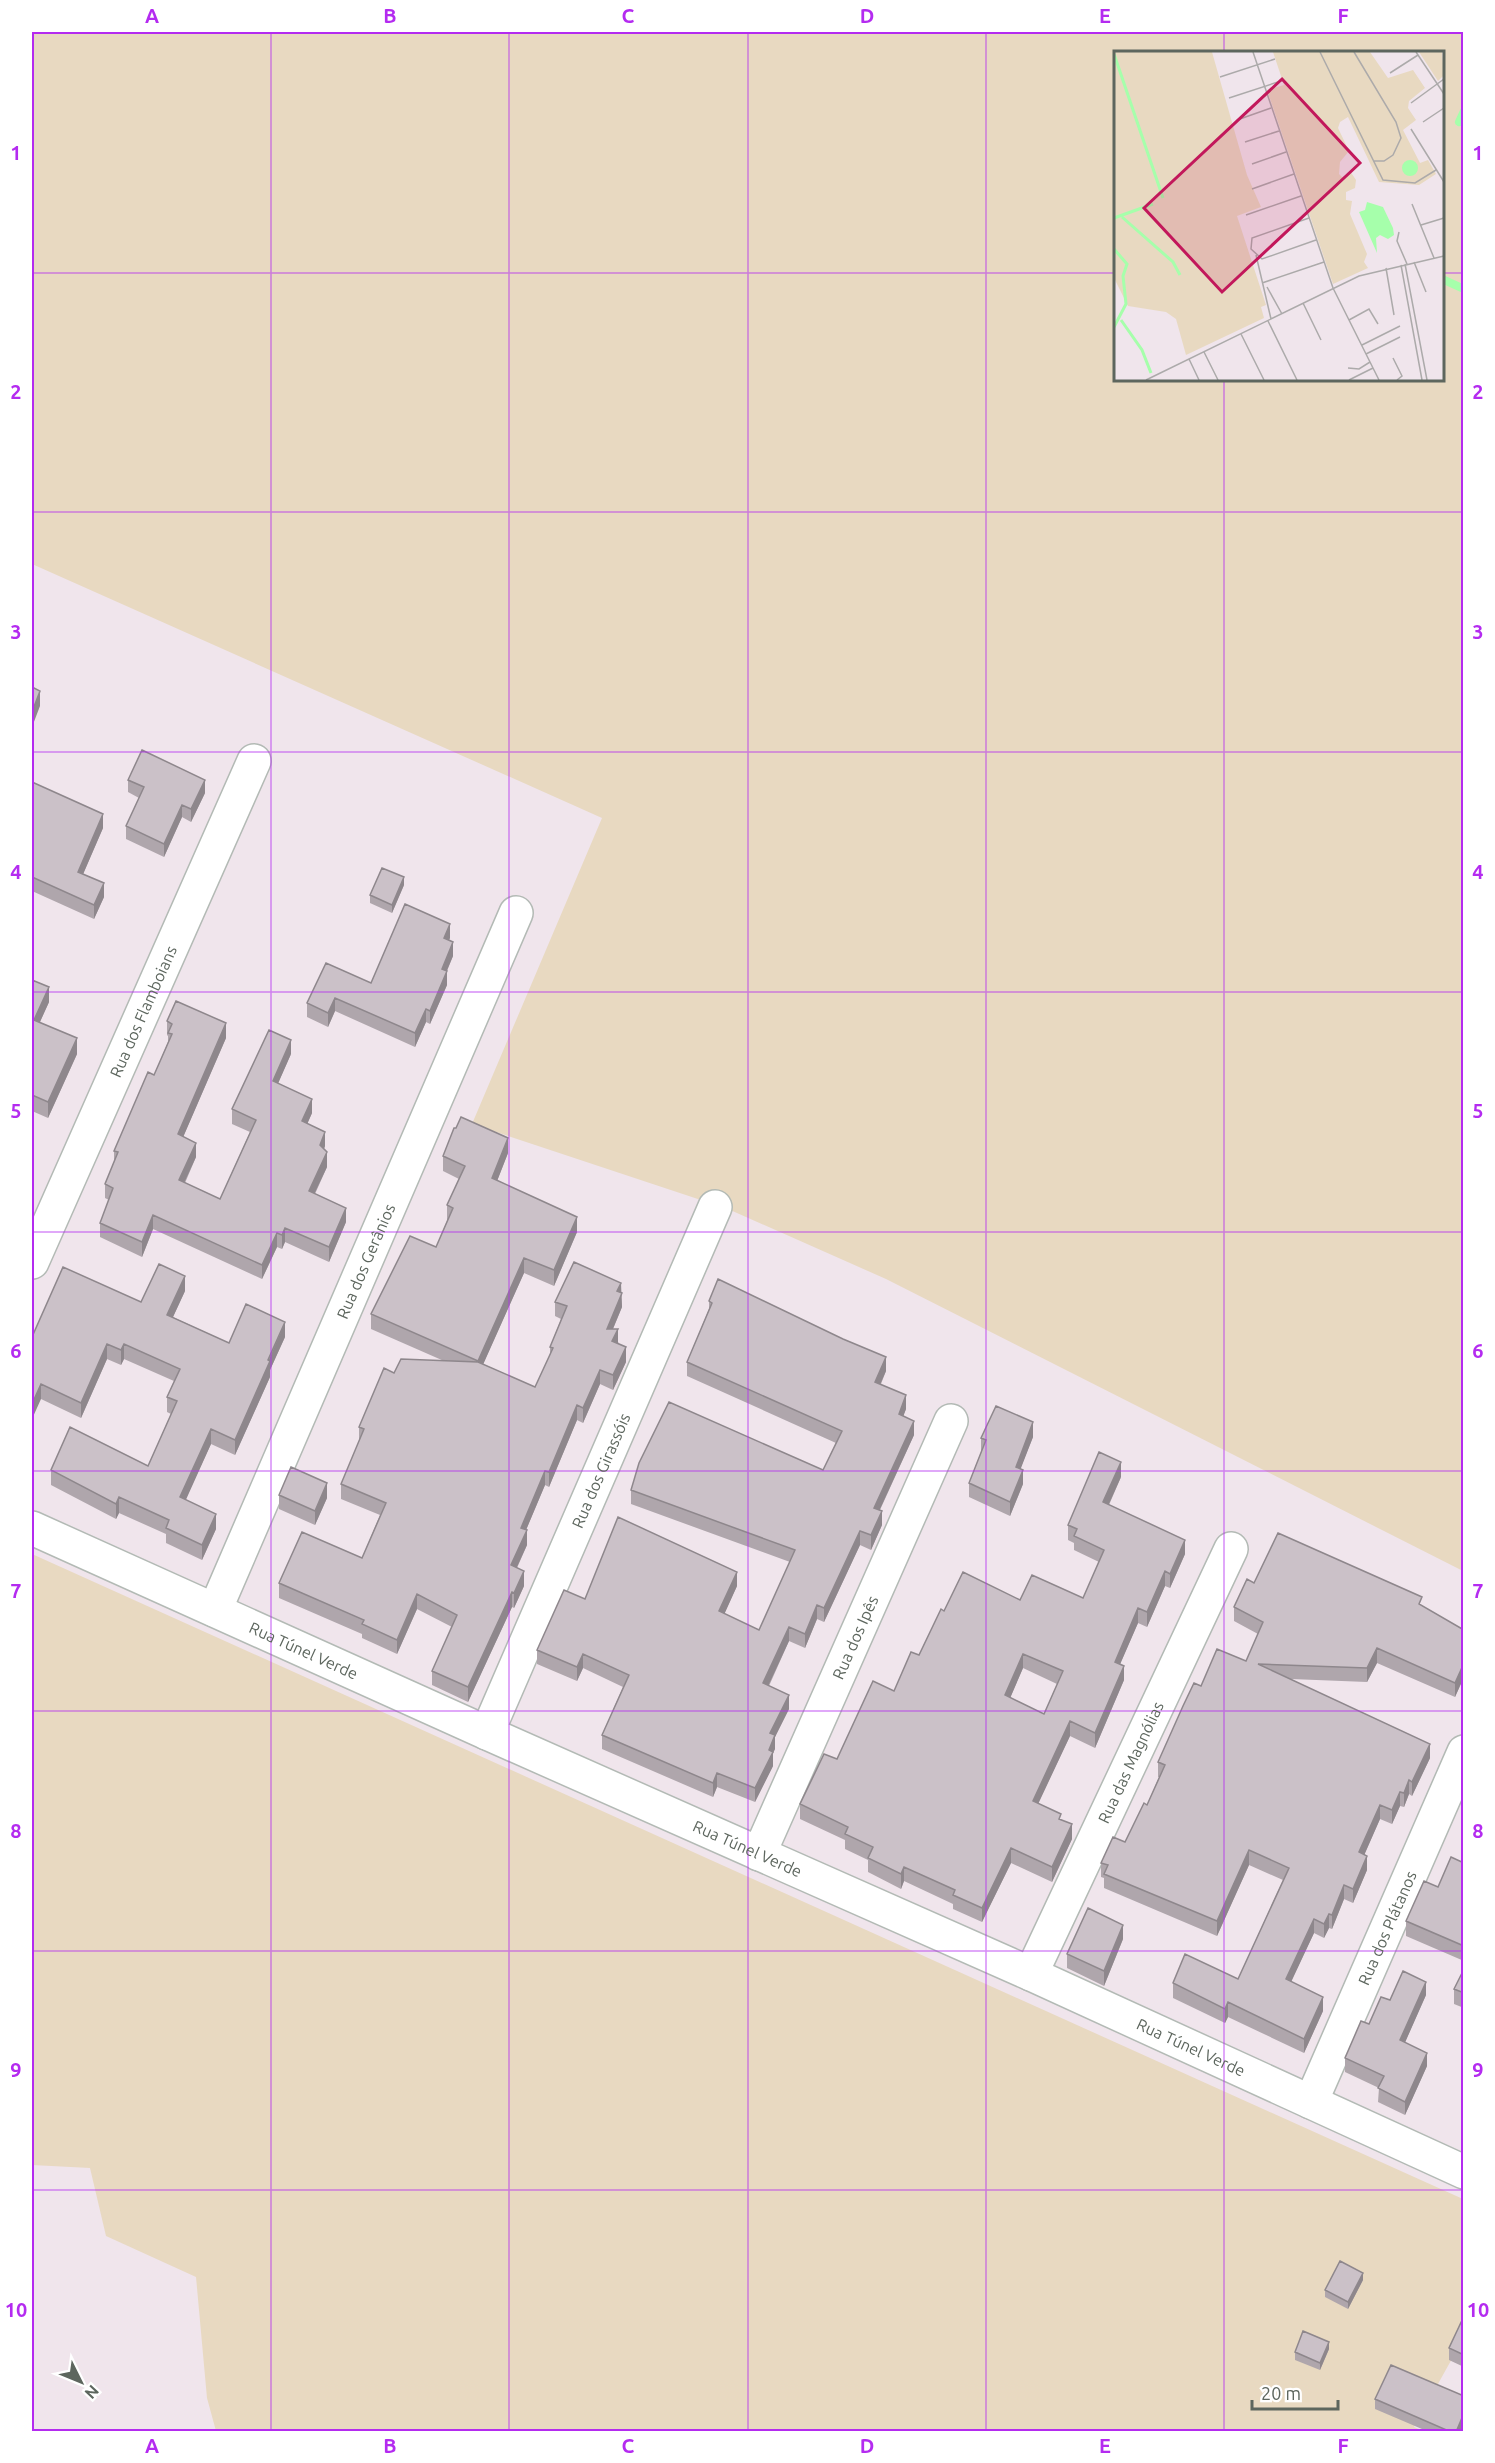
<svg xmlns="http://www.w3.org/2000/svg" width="1495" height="2463" font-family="Ubuntu,sans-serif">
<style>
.green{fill:#e8d9c1;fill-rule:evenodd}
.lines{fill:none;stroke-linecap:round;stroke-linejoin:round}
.stream{stroke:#a6ffab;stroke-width:8}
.minor-casing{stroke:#b3bab5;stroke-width:36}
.minor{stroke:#fff;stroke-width:33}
.wall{fill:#afa6ac;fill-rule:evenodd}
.shaded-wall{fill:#8e878c}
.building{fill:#cbc1c8;stroke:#8e878c;stroke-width:1.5;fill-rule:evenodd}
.grid{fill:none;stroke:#b42bf0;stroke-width:1.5;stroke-opacity:0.55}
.labels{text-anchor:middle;stroke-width:6;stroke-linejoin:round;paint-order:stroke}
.street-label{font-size:16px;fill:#5d665e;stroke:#fff}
.inset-river{fill:none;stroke:#a6ffab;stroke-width:3}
.inset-road{fill:none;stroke:#acaaaa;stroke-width:1.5}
.view{fill:#c2185b;fill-opacity:0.15;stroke:#c2185b;stroke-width:3}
.inset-edge{fill:none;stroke:#5d665e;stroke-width:3}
.neatline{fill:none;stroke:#b42bf0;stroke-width:2}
.grid-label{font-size:20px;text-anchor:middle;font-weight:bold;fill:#b42bf0}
</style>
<rect width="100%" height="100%" fill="#f0e5ec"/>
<path class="green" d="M32,32H1463V1571L886,1279L728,1209L472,1124L602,818L32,564ZM1116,52H1442V380H1116Z
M32,1554L1463,2199V2339L1414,2427L1423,2431H216L207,2398L196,2277L106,2236L90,2168L32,2165Z"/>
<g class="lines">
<path class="stream" d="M1459,122L1464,111
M1442,279L1464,289"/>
<defs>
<g id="minor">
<path id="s1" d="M32,1262L254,761"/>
<path id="s2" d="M32,1528L487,1733L1031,1974L1464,2172"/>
<path id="s3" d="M215,1610L516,913"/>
<path id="s4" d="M487,1733L715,1207"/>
<path id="s5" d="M759,1854L951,1421"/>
<path id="s6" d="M1031,1974L1231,1549"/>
<path id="s7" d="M1311,2102L1464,1752"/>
</g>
</defs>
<use href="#minor" class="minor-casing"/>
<use href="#minor" class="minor"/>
</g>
<path class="wall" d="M128,780L205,793L191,822L182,817L164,857L126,839V826L139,798L128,792Z
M32,782L103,828L83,874L104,897L94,919L32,891Z
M404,885L392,913L370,903V895Z
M450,938L449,940L453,956L447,971V985L430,1024L426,1022L415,1047L335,1011L328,1027L307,1017V1003L371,983Z
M32,980L49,1002L40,1022L77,1054L48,1118L32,1111Z
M167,1021L226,1038L183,1137L196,1157L185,1183L220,1199L250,1132L232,1124V1109L291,1054L278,1083L312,1113L307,1124L325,1146L324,1149L327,1167L315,1194L346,1222L329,1262L285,1242L282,1249L277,1247L262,1279L153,1229L142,1257L100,1237V1223L109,1200L105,1198V1184L114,1162V1151L154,1075L168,1042V1036L167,1035Z
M508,1153L497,1181L577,1232L554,1286L524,1273L483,1364L535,1387L550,1356V1347L561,1319L555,1316V1302L621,1292L622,1307L613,1329L626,1362L613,1390L600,1384L583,1423L577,1420L549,1487L545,1485L526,1530L527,1545L517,1568L524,1586L514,1608L512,1607L468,1702L432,1685V1671L452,1627L417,1609L397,1654L362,1638V1634L279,1598V1583L362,1558L380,1515L341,1499V1484L359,1442V1427L394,1373L444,1361L371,1329V1314L436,1247L447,1221V1205L459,1179L443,1171V1156Z
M185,1291L173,1317L229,1343L285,1337L270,1370V1377L235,1455L211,1444L185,1500L216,1529L202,1560L166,1543V1534L119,1513L116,1519L51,1485V1470L148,1466L171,1414L167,1412V1397L174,1381L124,1359L121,1365L107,1359L81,1418L41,1399L32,1337L141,1302Z
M709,1301L886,1371L881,1384L906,1409L903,1416L914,1435L880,1510L882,1525L871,1550L860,1545L824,1622L817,1619L805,1648L789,1641L769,1686L789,1709L775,1737V1749L773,1753V1766L755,1802L717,1787L713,1797L602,1749V1735L623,1687L583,1668L577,1681L537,1664V1650L585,1599L737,1586L724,1614L759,1630L790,1562L631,1504V1490L823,1470L836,1443L687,1376V1362L709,1309Z
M1033,1437L1020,1469L1023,1484L1010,1516L969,1497V1483L981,1452V1438Z
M1121,1477L1109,1505L1185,1554L1170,1588L1165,1586L1147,1627L1138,1623L1120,1664L1124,1680L1095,1748L1070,1736L1038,1803L1061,1820L1072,1839L1052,1882L1011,1863L982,1922L953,1909V1904L904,1881L901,1889L868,1872V1860L845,1849V1840L800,1819V1804L894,1691L919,1655L944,1611L1020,1600L1083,1598L1099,1562L1074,1550V1543L1068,1540V1525ZM1023,1668L1057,1684L1044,1714L1010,1698Z
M279,1495L327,1498L315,1525L279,1509Z
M1254,1583L1422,1606L1464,1630V1677L1455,1697L1377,1663L1367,1682L1291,1679L1430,1758L1412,1796L1409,1794L1404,1807L1400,1806L1392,1824L1380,1819L1364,1855L1367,1870L1353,1903L1344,1899L1332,1929L1329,1928L1324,1938L1314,1933L1291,1981L1323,2011L1304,2053L1228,2017L1225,2023L1173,1998V1983L1238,1979L1283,1880L1249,1865L1217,1936L1104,1888V1878L1101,1877V1863L1125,1842L1147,1805L1159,1777H1158V1762L1201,1686L1246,1661L1258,1634L1234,1621V1607Z
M1464,1863V1961L1406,1936V1921L1438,1887Z
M1123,1939L1104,1986L1067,1968V1954Z
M1464,1969V2008L1454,2004V1989Z
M1426,1995L1405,2042L1427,2066L1405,2115L1378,2102L1379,2088L1345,2072V2058L1369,2024L1390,2000Z
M1363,2280L1348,2309L1325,2297V2290Z
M1464,2316V2367L1449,2360V2348Z
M1329,2349L1320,2370L1295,2360V2352Z
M1464,2396V2423L1460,2432H1429L1375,2409V2399Z"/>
<path class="shaded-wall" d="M40,691V706L32,727V712Z
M205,780V793L191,822V809Z
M182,805V817L164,857V844Z
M103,814V828L78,886V872Z
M404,877V885L392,913V905Z
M104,883V897L94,919V905Z
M450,924V938L444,951V938Z
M453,942V956L442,982V969Z
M447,971V985L430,1024V1011Z
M49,987V1002L34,1035V1020Z
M335,998V1011L328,1027V1013Z
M426,1009V1022L415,1047V1033Z
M226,1023V1038L178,1149V1134Z
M77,1038V1054L48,1118V1102Z
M291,1040V1054L273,1095V1081Z
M312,1099V1113L302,1136V1121Z
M325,1132V1146L320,1159V1145Z
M508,1138V1153L492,1194V1178Z
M196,1143V1157L179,1194V1180Z
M327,1152V1167L309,1205V1191Z
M346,1208V1222L329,1262V1247Z
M153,1215V1229L142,1257V1242Z
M577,1217V1232L554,1286V1270Z
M285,1228V1242L282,1249V1235Z
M277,1233V1247L262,1279V1265Z
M524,1258V1273L478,1376V1361Z
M185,1276V1291L167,1330V1315Z
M621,1283L622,1307L607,1343V1329L617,1291Z
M285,1322V1337L270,1370V1377L235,1455V1440Z
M618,1329V1344L612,1341Z
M107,1344V1359L81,1418V1403Z
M124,1344V1359L121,1365V1350Z
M626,1347V1362L613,1390V1375Z
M886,1357V1371L875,1396V1382Z
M600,1370V1384L583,1423V1408Z
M41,1384V1399L32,1419V1404Z
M906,1395V1409L899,1428V1414Z
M577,1405V1420L549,1487V1472Z
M914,1421V1435L874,1522V1508Z
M1033,1422V1437L1016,1481V1467Z
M211,1429V1444L180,1513V1497Z
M1121,1462V1477L1103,1517V1502Z
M1023,1470V1484L1010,1516V1502Z
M545,1471V1485L521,1542V1528Z
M327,1483V1498L315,1525V1511Z
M119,1497V1513L116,1519V1504Z
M882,1511V1525L871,1550V1535Z
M216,1514V1529L202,1560V1545Z
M527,1530V1545L511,1580V1565Z
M860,1531V1545L824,1622V1608Z
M1185,1540V1554L1170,1588V1574Z
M524,1571V1586L514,1608V1593Z
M1165,1571V1586L1147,1627V1612Z
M737,1572V1586L719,1626V1611Z
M512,1592V1607L468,1702V1687Z
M417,1594V1609L397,1654V1640Z
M817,1605V1619L805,1648V1634Z
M1138,1608V1623L1115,1676V1662Z
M789,1627V1641L763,1697V1683Z
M1377,1648V1663L1367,1682V1668Z
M583,1654V1668L577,1681V1667Z
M1023,1654V1668L1005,1710V1695Z
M1464,1663V1677L1455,1697V1683Z
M1124,1666V1680L1095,1748V1733Z
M789,1695V1709L775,1737V1749L773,1753V1766L755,1802V1788L769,1750L770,1733Z
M1070,1721V1736L1033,1815V1801Z
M1430,1744V1758L1412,1796V1782Z
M717,1773V1787L713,1797V1783Z
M1409,1780V1794L1404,1807V1793Z
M1400,1792V1806L1392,1824V1810Z
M1380,1805V1819L1359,1867V1852Z
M1072,1824V1839L1052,1882V1867Z
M1011,1848V1863L982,1922V1908Z
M1249,1850V1865L1217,1936V1921Z
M1367,1856V1870L1353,1903V1889Z
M904,1867V1881L901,1889V1874Z
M1344,1885V1899L1332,1929V1915Z
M1329,1914V1928L1324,1938V1924Z
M1314,1919V1933L1286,1993V1979Z
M1123,1925V1939L1104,1986V1971Z
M1426,1982V1995L1400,2054V2040Z
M1323,1997V2011L1304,2053V2039Z
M1228,2002V2017L1225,2023V2009Z
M1427,2053V2066L1405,2115V2102Z
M1363,2273V2280L1348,2309V2302Z
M1329,2342V2349L1320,2370V2363Z
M1464,2413V2423L1460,2432H1456Z"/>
<path class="building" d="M32,687L40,691L32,712Z
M142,750L205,780L191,809L182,805L164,844L126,826L144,787L128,780Z
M32,782L103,814L78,872L104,883L94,905L32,877Z
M382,868L404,877L392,905L370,895Z
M405,904L450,924L444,938L453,942L442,969L447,971L430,1011L426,1009L415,1033L335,998L328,1013L307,1003L326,963L371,983Z
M32,980L49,987L34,1020L77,1038L48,1102L32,1095Z
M176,1001L226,1023L178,1134L196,1143L179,1180L220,1199L256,1120L232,1109L269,1030L291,1040L273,1081L312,1099L302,1121L325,1132L320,1145L327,1152L309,1191L346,1208L329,1247L285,1228L282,1235L277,1233L262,1265L153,1215L142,1242L100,1223L113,1188L105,1184L118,1152L114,1151L148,1072L154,1075L172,1034L168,1033L172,1024L167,1021Z
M461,1117L508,1138L492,1178L577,1217L554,1270L524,1258L478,1361L371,1314L410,1236L436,1247L453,1208L447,1205L465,1166L443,1156L454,1128H456Z
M574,1262L621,1283L617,1291L622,1293L607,1329H618L612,1341L626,1347L613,1375L600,1370L583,1408L577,1405L549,1472L545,1471L521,1528L527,1530L511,1565L524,1571L514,1593L512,1592L468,1687L432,1671L457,1615L417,1594L397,1640L362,1624L364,1620L279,1583L302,1532L362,1558L386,1503L341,1484L364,1429L359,1427L384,1368L394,1373L401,1359L478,1362L535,1387L553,1348L550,1347L567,1306L555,1302Z
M159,1264L185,1276L167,1315L229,1343L246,1304L285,1322L268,1360L270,1361L235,1440L211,1429L180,1497L216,1514L202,1545L166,1528L169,1520L119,1497L116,1504L51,1470L70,1427L148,1466L177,1401L167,1397L180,1369L124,1344L121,1350L107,1344L81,1403L41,1384L32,1404V1337L63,1267L141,1302Z
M718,1279L843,1339L886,1357L875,1382L906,1395L899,1414L914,1421L874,1508L882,1511L871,1535L860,1531L824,1608L817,1605L805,1634L789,1627L763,1683L789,1695L770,1733L775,1735L769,1750L773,1752L755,1788L717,1773L713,1783L602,1735L629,1675L583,1654L577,1667L537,1650L564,1590L585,1599L618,1517L737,1572L719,1611L759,1630L795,1550L631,1490L639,1463L669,1402L823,1470L842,1431L687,1362L712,1303L709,1301Z
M996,1406L1033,1422L1016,1467L1023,1470L1010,1502L969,1483L986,1440L981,1438Z
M1099,1452L1121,1462L1103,1502L1185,1540L1170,1574L1165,1571L1147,1612L1138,1608L1115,1662L1124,1666L1095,1733L1070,1721L1033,1801L1061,1814L1059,1819L1072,1824L1052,1867L1011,1848L982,1908L953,1895L955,1890L904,1867L901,1874L868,1858L873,1847L845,1834L848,1827L800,1804L824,1754L837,1759L873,1681L894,1691L911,1652L919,1655L941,1609L944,1611L963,1572L1020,1600L1032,1575L1083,1598L1104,1550L1074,1536L1077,1529L1068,1525ZM1023,1654L1063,1671L1044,1714L1005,1695Z
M291,1467L327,1483L315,1511L279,1495Z
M1278,1533L1422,1597L1419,1604L1464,1630V1663L1455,1683L1377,1648L1367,1668L1258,1664L1430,1744L1412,1782L1409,1780L1404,1793L1400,1792L1392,1810L1380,1805L1359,1852L1367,1856L1353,1889L1344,1885L1332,1915L1329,1914L1324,1924L1314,1919L1286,1979L1323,1997L1304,2039L1228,2002L1225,2009L1173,1983L1185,1954L1238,1979L1289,1868L1249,1850L1217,1921L1104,1874L1108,1865L1101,1863L1113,1837L1125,1842L1144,1803L1147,1805L1165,1765L1158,1762L1183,1706L1194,1683L1201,1686L1217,1649L1246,1661L1263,1622L1234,1607L1247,1579L1254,1583Z
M1451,1857L1464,1863V1946L1406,1921L1424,1881L1438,1887Z
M1088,1908L1123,1925L1104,1971L1067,1954Z
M1464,1969V1993L1454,1989Z
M1403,1971L1426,1982L1400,2040L1427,2053L1405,2102L1378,2088L1384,2076L1345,2058L1361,2021L1369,2024L1381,1997L1390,2000Z
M1340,2261L1363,2273L1348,2302L1325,2290Z
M1464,2316V2355L1449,2348Z
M1303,2331L1329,2342L1320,2363L1295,2352Z
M1391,2365L1464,2396V2413L1456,2432H1451L1375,2399Z"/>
<path class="grid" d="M271,32V2432M509,32V2432M748,32V2432M986,32V2432M1224,32V52M32,273H1116M1442,273H1464M1224,380V2432M32,512H1464M32,752H1464M32,992H1464M32,1232H1464M32,1471H1464M32,1711H1464M32,1951H1464M32,2190H1464"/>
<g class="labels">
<g class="street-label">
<text dy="6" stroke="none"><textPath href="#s1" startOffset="274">Rua dos Flamboians</textPath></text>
<text dy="6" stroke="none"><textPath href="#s3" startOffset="380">Rua dos Gerânios</textPath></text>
<text dy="6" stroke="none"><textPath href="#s4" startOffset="286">Rua dos Girassóis</textPath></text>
<text dy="6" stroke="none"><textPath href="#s5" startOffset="237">Rua dos Ipês</textPath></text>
<text dy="6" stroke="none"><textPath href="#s2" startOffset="298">Rua Túnel Verde</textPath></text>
<text dy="6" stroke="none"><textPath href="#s6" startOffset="234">Rua das Magnólias</textPath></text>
<text dy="6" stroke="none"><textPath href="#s2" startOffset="784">Rua Túnel Verde</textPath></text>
<text dy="6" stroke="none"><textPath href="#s7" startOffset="190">Rua dos Plátanos</textPath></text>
<text dy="6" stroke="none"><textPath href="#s2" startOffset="1270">Rua Túnel Verde</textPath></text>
</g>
</g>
<g transform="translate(1114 51)">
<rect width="330" height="330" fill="#f0e5ec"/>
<path d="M0,1H98L133,124L147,156L123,165L152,254L147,256L150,267L72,304L62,268L52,261L14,255L0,227ZM159,1H256L274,27L299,19L311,37L295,50L294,57L302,69L289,79L306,112L314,109L322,123L305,134L265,131L234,66L226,71L224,77L235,100L226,111L225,123L229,127L236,120L242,129L241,137L232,141V149L238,150L236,163L253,203L250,211L254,217L219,233L153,39L170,34ZM305,1H328L330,24L324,30Z" fill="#e8d9c1"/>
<path d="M288 117a8 8 0 1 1 16 0a8 8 0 1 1-16 0ZM253,151L269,156L279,177L280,184L274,188L266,184L262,187L263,202L245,161L251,159Z" fill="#a6ffab"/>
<path class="inset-river" d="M0,3L49,147M8,166L59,211L66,224M0,167L39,153M0,198L13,213L9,225L12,253L0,276M7,269L28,299L37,322"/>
<path class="inset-road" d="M139,1L219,237L265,329M206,1L269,129L301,132L322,119M240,1L282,71L287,87L279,104L270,110H259M302,1L330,43M276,22L304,4M106,26L161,8M115,47L170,29M297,52L330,28M123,69L157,57M309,71L330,57M297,78L330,131M131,91L165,80M138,113L172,101M138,138L180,123M298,153L320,207M132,164L187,145M195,167L138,187L137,198L148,208L202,189M307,174L330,167M285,181L283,190L293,213M142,204L157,268M300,211L312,241M291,213L313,329M287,214L308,329M272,217L280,264M148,232L210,211M153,236L168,263M189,252L207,289M235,269L255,258L264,273M154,270L183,329M127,283L150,329M248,294L286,275M90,301L104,329M252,303L286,286M279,307L288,325L283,329M75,308L85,329M234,317L245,318L256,311M32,329L245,225L330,205M235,329L259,317"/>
<path class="view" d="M168,28L246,112L108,241L30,157Z"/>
<rect width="330" height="330" class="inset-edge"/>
</g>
<rect width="1495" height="2463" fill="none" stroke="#ffffff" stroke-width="66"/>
<g transform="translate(81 2382) rotate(133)" stroke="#ffffff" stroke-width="4.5" paint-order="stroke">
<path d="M0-4.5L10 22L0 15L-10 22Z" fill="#5d665e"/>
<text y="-9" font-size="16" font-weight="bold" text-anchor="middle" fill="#5d665e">N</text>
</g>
<path d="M1252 2400v9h86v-9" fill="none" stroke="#5d665e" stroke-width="3"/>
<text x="1261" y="2400" font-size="18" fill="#5d665e" stroke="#ffffff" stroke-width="4.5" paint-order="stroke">20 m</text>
<rect x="33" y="33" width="1429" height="2397" class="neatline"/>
<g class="grid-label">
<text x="152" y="23">A</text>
<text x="390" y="23">B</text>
<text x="628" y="23">C</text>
<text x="867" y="23">D</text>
<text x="1105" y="23">E</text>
<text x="1343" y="23">F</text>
<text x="16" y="160">1</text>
<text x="1478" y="160">1</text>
<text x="16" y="399">2</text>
<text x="1478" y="399">2</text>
<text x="16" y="639">3</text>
<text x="1478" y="639">3</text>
<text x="16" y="879">4</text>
<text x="1478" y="879">4</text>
<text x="16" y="1118">5</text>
<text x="1478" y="1118">5</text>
<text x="16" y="1358">6</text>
<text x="1478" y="1358">6</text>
<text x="16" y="1598">7</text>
<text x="1478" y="1598">7</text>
<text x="16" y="1838">8</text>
<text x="1478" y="1838">8</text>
<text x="16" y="2077">9</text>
<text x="1478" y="2077">9</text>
<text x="16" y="2317">10</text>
<text x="1478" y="2317">10</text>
<text x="152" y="2453">A</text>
<text x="390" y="2453">B</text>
<text x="628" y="2453">C</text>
<text x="867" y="2453">D</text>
<text x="1105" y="2453">E</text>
<text x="1343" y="2453">F</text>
</g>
</svg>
